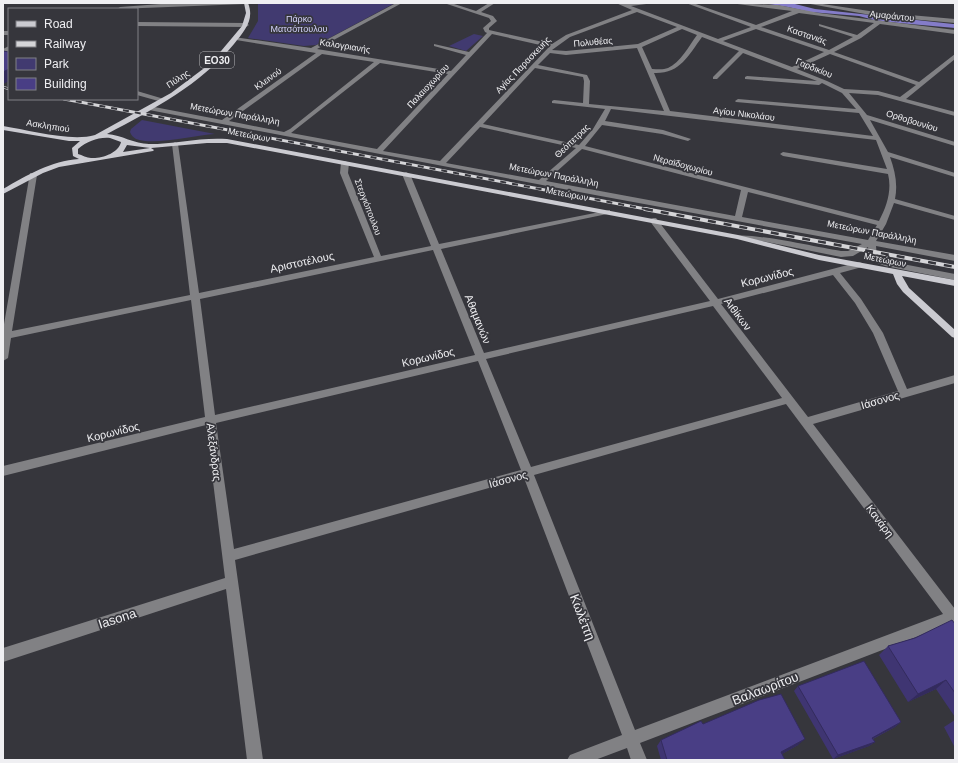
<svg xmlns="http://www.w3.org/2000/svg" width="958" height="763" font-family="Helvetica,sans-serif">
<style>
.green{fill:#413a70}
.water{fill:#847cc9}
.lines{fill:none;stroke-linecap:round;stroke-linejoin:round}
.minor{fill:#818184;fill-rule:evenodd}
.major{fill:#cbcbd1;fill-rule:evenodd}
.rail-far2-casing{stroke:#d5d5d8;stroke-width:2.5}
.rail-far1-casing{stroke:#d5d5d8;stroke-width:3}
.rail-casing{stroke:#d5d5d8;stroke-width:4}
.rail-far2{stroke:#36363c;stroke-width:1.5;stroke-dasharray:5;stroke-linecap:butt}
.rail-far1{stroke:#36363c;stroke-width:2;stroke-dasharray:6;stroke-linecap:butt}
.rail{stroke:#36363c;stroke-width:2.5;stroke-dasharray:8;stroke-linecap:butt}
.wall{fill:#3f3572}
.shaded-wall{fill:#332b5d}
.building{fill:#493e85;stroke:#332b5d}
.labels{text-anchor:middle;stroke-width:3.5;stroke-linejoin:round;paint-order:stroke}
.far-street-label{font-size:9px;fill:#efeff2;stroke:#36363c}
.far-park-label{font-size:9px;fill:#d3d2fb;stroke:#36363c}
.shield{fill:#36363c;stroke:#b8b8bb;stroke-width:1}
.shield-label{font-size:10px;font-weight:bold;fill:#efeff2}
.street-label{font-size:11px;fill:#efeff2;stroke:#36363c}
.near-street-label{font-size:13px;fill:#efeff2;stroke:#36363c}
</style>
<rect width="100%" height="100%" fill="#36363c"/>
<path class="green" d="M258,3H395L316,45L304,46L248,38L258,21Z
M474,34L483,36L466,51L449,46Z
M142,120L215,134C194,135 154,146 136,139C133,137 131,135 130,132L131,129Z"/>
<path class="water" d="M762,3H791L815,9L953,24H955V28L899,23L874,20L859,16L810,12L788,7Z"/>
<g class="lines">
<path class="minor" d="M174,3H248L246,4L117,9L120,7Z
M396,3H402L317,49L451,71L466,55L434,46V44L469,52L487,33L485,32L483,28L491,21L489,18L444,3H451L476,11L489,3H495L481,12L493,16L497,21L489,28V30L552,44L566,35L632,10L616,3H654L631,6L718,39L751,27L686,3H693L756,25L792,11L730,3L778,5L819,13L955,30V34L880,24L861,38L834,52L919,82L955,54V59L906,99L955,112V116L878,95L849,93L867,115L955,142V146L870,120L888,152L955,173V177L890,157C895,171 898,184 895,199L955,216V220L894,203L886,224L876,241L955,255V261L876,246L877,257L887,261L955,274V280L885,266L870,260L868,247L853,256L841,257L762,241L738,239L734,237C742,230 825,249 841,251H848L862,244L595,195L149,110L146,108L149,106L222,120L316,53L236,40L234,39V37L311,48ZM637,12L677,27L638,44L566,51L552,50L570,37ZM799,13L874,23L857,35L819,24V26L853,37L829,50L761,27ZM682,29L697,35C689,46 680,63 668,68C663,70 657,69 652,69L642,47ZM756,29L824,52L792,67L723,41ZM492,34L549,47L440,161L383,151ZM702,37L739,51L713,77V79H717L743,53L817,81L747,76L745,77V79L819,85L822,83L842,93L856,109L738,99L735,101L736,102L859,113L873,136L670,111L654,73C680,74 688,56 702,37ZM637,48L664,111L589,104L590,81L587,75L538,65L550,53L566,55ZM322,54L374,62L290,129L284,132L229,121ZM830,54L916,85L900,97L878,91L844,89L827,81L797,69ZM380,63L448,74L377,149L291,133ZM535,68L583,77L584,81L583,103L554,100L552,101V103L605,109L593,129L579,145L483,124ZM611,109L876,140L887,169L783,152L780,154L783,156L888,174C892,190 887,206 879,221L585,146L602,125L662,134L688,141L691,139L663,130L605,121ZM480,127L576,148L539,180L446,163ZM582,149L741,190L735,216L546,181ZM748,192L877,225L868,240L742,217Z
M805,3H816L876,12L955,19V23L876,16Z
M137,22L246,23L249,25L246,27L137,26Z
M3,31H9V35H3Z
M9,46V51L3,54V49Z
M137,91L164,99L165,100L162,102L137,95Z
M175,142L178,144L199,293L374,257L340,173L341,163L345,161L349,163L348,173L381,256L431,246L402,174L406,172L410,174L439,244L610,210V214H607L441,249L484,353L710,301L649,220L653,218H656L718,299L859,262L862,263L863,265L862,267L840,273L861,299L883,333L907,389L955,375V383L813,424L955,609V626L950,624L640,743L647,760H631L627,748L595,760H567L570,755L622,735L524,478L235,560L263,760H247L226,589L3,662V648L225,578L206,425L3,476V466L205,417L191,300L11,338L8,358L3,361V330L30,173H36L37,175L12,331L190,295L172,144ZM433,250L475,355L215,415L200,299ZM833,275L855,303L873,333L898,391L808,417L721,304ZM713,306L782,398L531,467L486,359ZM478,361L521,470L234,549L216,423ZM786,404L943,614L635,730L534,475Z"/>
<path class="major" d="M244,3H248C255,20 244,31 234,44C200,85 154,109 107,134C122,135 134,144 149,144C175,144 201,137 227,139L738,235L819,255L955,280V286L902,276L909,288L955,330V338L952,337L903,292L897,284L893,274L819,260L737,239L227,143H207L151,148L154,150L153,151L59,167L43,173L3,194V189C27,175 51,161 79,159L73,156L72,148L80,141H69L3,130V126C29,130 71,142 95,135L171,93L211,63L242,26L246,13ZM110,138L121,142C119,153 101,159 91,158C87,158 82,155 78,154V149C88,141 98,137 110,138ZM127,145L150,148L123,152Z"/>
<defs>
<path id="rail-far2" d="M3,87L9,89"/>
<path id="rail-far1" d="M64,99L651,210"/>
<path id="rail" d="M645,209L955,267"/>
</defs>
<use href="#rail-far2" class="rail-far2-casing"/>
<use href="#rail-far1" class="rail-far1-casing"/>
<use href="#rail" class="rail-casing"/>
<use href="#rail-far2" class="rail-far2"/>
<use href="#rail-far1" class="rail-far1"/>
<use href="#rail" class="rail"/>
</g>
<path class="wall" d="M955,624V717L936,689L908,702L879,655L888,646L915,638Z
M798,686L901,722L895,727L873,739L875,742L869,746L833,759L794,691Z
M955,720V746H954L944,727Z
M703,724L798,745L782,754L785,760H661L657,746L661,740Z"/>
<path class="shaded-wall" d="M9,69V81L3,84V72Z
M946,680L936,689L908,702L918,694Z
M901,722L895,727L866,742L872,738Z
M805,739L798,745L775,758L781,752Z
M875,742L869,746L833,759L838,755Z"/>
<path class="building" d="M3,51L9,52V69L3,72Z
M952,620L955,624V693L946,680L918,694L888,646L915,638Z
M864,661L901,722L872,738L875,742L838,755L798,686Z
M781,694L805,739L781,752L785,760H667L661,740L701,721L703,724L759,700Z"/>
<g class="labels">
<g class="far-street-label">
<text transform="translate(892 16) rotate(6)" y="3">Αμαράντου</text>
<text transform="translate(807 35) rotate(19)" y="3">Καστανιάς</text>
<text transform="translate(593 42) rotate(-5)" y="3">Πολυθέας</text>
<text transform="translate(345 46) rotate(9)" y="3">Καλογριανής</text>
<text transform="translate(523 65) rotate(-46)" y="3">Αγίας Παρασκευής</text>
<text transform="translate(814 68) rotate(22)" y="3">Γαρδικίου</text>
<text transform="translate(178 79) rotate(-33)" y="3">Πύλης</text>
<text transform="translate(268 79) rotate(-36)" y="3">Κλεινού</text>
<text transform="translate(428 86) rotate(-47)" y="3">Παλαιοχωρίου</text>
<text transform="translate(235 114) rotate(10)" y="3">Μετεώρων Παράλληλη</text>
<text transform="translate(744 114) rotate(7)" y="3">Αγίου Νικολάου</text>
<text transform="translate(912 121) rotate(17)" y="3">Ορθοβουνίου</text>
<text transform="translate(48 126) rotate(9)" y="3">Ασκληπιού</text>
<text transform="translate(249 135) rotate(11)" y="3">Μετεώρων</text>
<text transform="translate(572 141) rotate(-44)" y="3">Θεόπετρας</text>
<text transform="translate(683 165) rotate(15)" y="3">Νεραϊδοχωρίου</text>
<text transform="translate(554 175) rotate(11)" y="3">Μετεώρων Παράλληλη</text>
<text transform="translate(567 194) rotate(11)" y="3">Μετεώρων</text>
<text transform="translate(368 207) rotate(69)" y="3">Στεργιόπουλου</text>
<text transform="translate(872 232) rotate(11)" y="3">Μετεώρων Παράλληλη</text>
<text transform="translate(885 260) rotate(11)" y="3">Μετεώρων</text>
</g>
<g class="far-park-label">
<text x="299" y="22">Πάρκο<tspan x="299" dy="10">Ματσόπουλου</tspan></text>
</g>
<rect class="shield" x="200" y="52" width="34" height="16" rx="3"/>
<g class="shield-label">
<text x="217" y="64">ΕΟ30</text>
</g>
<g class="street-label">
<text transform="translate(302 262) rotate(-12)" y="4">Αριστοτέλους</text>
<text transform="translate(767 277) rotate(-14)" y="4">Κορωνίδος</text>
<text transform="translate(738 314) rotate(53)" y="4">Αιθίκων</text>
<text transform="translate(478 319) rotate(68)" y="4">Αθαμανών</text>
<text transform="translate(428 357) rotate(-13)" y="4">Κορωνίδος</text>
<text transform="translate(880 400) rotate(-16)" y="4">Ιάσονος</text>
<text transform="translate(113 432) rotate(-14)" y="4">Κορωνίδος</text>
<text transform="translate(214 452) rotate(83)" y="4">Αλεξάνδρας</text>
<text transform="translate(508 479) rotate(-15)" y="4">Ιάσονος</text>
<text transform="translate(880 521) rotate(53)" y="4">Κανάρη</text>
</g>
<g class="near-street-label">
<text transform="translate(583 617) rotate(69)" y="5">Κωλέττη</text>
<text transform="translate(117 618) rotate(-18)" y="5">Iasona</text>
<text transform="translate(765 688) rotate(-21)" y="5">Βαλαωρίτου</text>
</g>
</g>
<rect width="958" height="763" fill="none" stroke="#efeff2" stroke-width="8"/>
<rect x="8" y="8" width="130" height="92" fill="#36363c" stroke="#808085"/>
<rect x="16" y="21" width="20" height="6" fill="#cbcbd1" stroke="#808085"/>
<text x="44" y="28" font-size="12" fill="#efeff2">Road</text>
<rect x="16" y="41" width="20" height="6" fill="#d5d5d8" stroke="#808085"/>
<text x="44" y="48" font-size="12" fill="#efeff2">Railway</text>
<rect x="16" y="58" width="20" height="12" fill="#413a70" stroke="#808085"/>
<text x="44" y="68" font-size="12" fill="#efeff2">Park</text>
<rect x="16" y="78" width="20" height="12" fill="#493e85" stroke="#808085"/>
<text x="44" y="88" font-size="12" fill="#efeff2">Building</text>
</svg>
